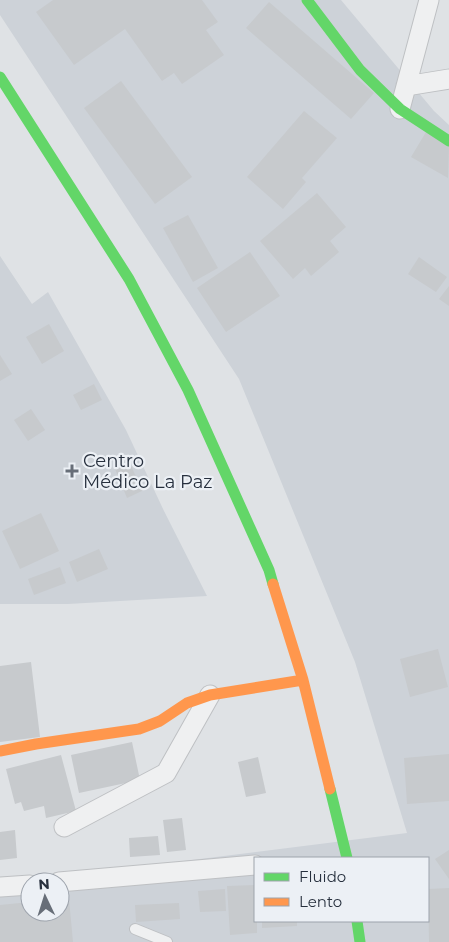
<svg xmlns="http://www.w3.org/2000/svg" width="449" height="942" font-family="Montserrat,sans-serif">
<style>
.built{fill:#cdd2d8;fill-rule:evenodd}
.building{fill:#c7cacd}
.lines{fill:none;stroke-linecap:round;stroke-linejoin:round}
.lane-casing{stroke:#bec0c3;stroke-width:12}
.street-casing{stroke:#bec0c3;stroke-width:21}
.lane{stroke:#eff0f1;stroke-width:10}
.street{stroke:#eff0f1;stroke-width:19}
.fast{stroke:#63d668;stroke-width:11}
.slow{stroke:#ff974d;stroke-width:11}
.poi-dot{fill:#676e78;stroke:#ecf0f5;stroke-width:2}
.labels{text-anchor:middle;stroke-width:4.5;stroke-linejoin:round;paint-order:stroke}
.poi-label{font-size:18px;fill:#27303e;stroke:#ecf0f5;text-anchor:start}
</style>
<rect width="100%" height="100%" fill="#dfe2e5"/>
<path class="built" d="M0,0H341L434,111L449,125V942H0V884L407,833L355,662L239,379L0,15ZM255,858H428V921H255ZM30,882H60V912H30Z
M0,256L32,304L48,292L126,430L164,511L207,596L68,604H0Z"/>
<path class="building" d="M53,0H202L218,22L206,30L224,55L182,84L174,73L162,81L125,29L74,65L36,12Z
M269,2L374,93L351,119L246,28Z
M121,81L192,177L155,204L84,108Z
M304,111L337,138L302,178L306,182L283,209L247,177Z
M426,132L449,145L448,178L411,157Z
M317,193L346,227L330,241L339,252L311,276L305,268L293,279L260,241Z
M188,215L218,268L193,282L163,228Z
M250,252L280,296L226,332L197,288Z
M419,257L447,277L436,292L408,274Z
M449,286V306L439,299Z
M49,324L64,351L42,364L26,337Z
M0,355L12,374L0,381Z
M94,384L102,400L81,410L73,395Z
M31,409L45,430L28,441L14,420Z
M130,463L142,491L127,498L115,469Z
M41,513L59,551L20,569L2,531Z
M99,549L108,569L77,582L69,562Z
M60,567L66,583L34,595L28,579Z
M438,649L448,687L410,697L400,659Z
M31,662L40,737L0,742V666Z
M132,742L140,780L79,793L71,755Z
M449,754V801L407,804L404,758Z
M61,755L76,811L46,818L44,806L24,811L21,802L15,804L6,769Z
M258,757L266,793L246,797L238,762Z
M182,818L186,850L167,852L163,820Z
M15,830L17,858L0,860V832Z
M158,836L160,855L130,857L129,838Z
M449,850V879L435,859Z
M255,885V921H257V933L230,935L227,886Z
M449,888V942H429L428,889Z
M225,889L226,911L200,912L198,891Z
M69,899L73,942H0V905L30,902V912H60V900Z
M179,903L180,919L136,922L135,905Z
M262,921H297V926L262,928Z"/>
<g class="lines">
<defs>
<path id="lane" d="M135,929L167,942"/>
<path id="street" d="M406,86L449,79
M400,109L429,0
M64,827L166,773L210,695
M59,882L255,865
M0,887L30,885"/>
</defs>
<use href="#lane" class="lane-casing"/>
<use href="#street" class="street-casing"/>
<use href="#lane" class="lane"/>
<use href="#street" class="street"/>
<path class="fast" d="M307,0L360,70L400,109L449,141
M0,77L129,279L188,390L269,570L273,584
M330,789L347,858
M357,921L360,942"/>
<path class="slow" d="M273,584L303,680L330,789
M0,751L36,744L139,729L160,721L187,703L210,695L303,680"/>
</g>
<path class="poi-dot" d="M69.5 463.5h5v5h5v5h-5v5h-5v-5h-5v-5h5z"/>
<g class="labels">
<g class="poi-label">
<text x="83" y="467">Centro<tspan x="83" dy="21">Médico La Paz</tspan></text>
</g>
</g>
<rect x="254" y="857" width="175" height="65" fill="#ecf0f5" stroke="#9da3ac"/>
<rect x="264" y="873" width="25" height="8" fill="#63d668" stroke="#9da3ac"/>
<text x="299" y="882" font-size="15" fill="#27303e">Fluido</text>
<rect x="264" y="898" width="25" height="8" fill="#ff974d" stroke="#9da3ac"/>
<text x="299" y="907" font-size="15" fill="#27303e">Lento</text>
<g transform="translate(45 897) rotate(356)"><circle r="24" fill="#ecf0f5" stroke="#9da3ac"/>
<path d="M0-4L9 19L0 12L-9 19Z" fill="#676e78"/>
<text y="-8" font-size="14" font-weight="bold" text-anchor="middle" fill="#27303e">N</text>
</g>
</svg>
